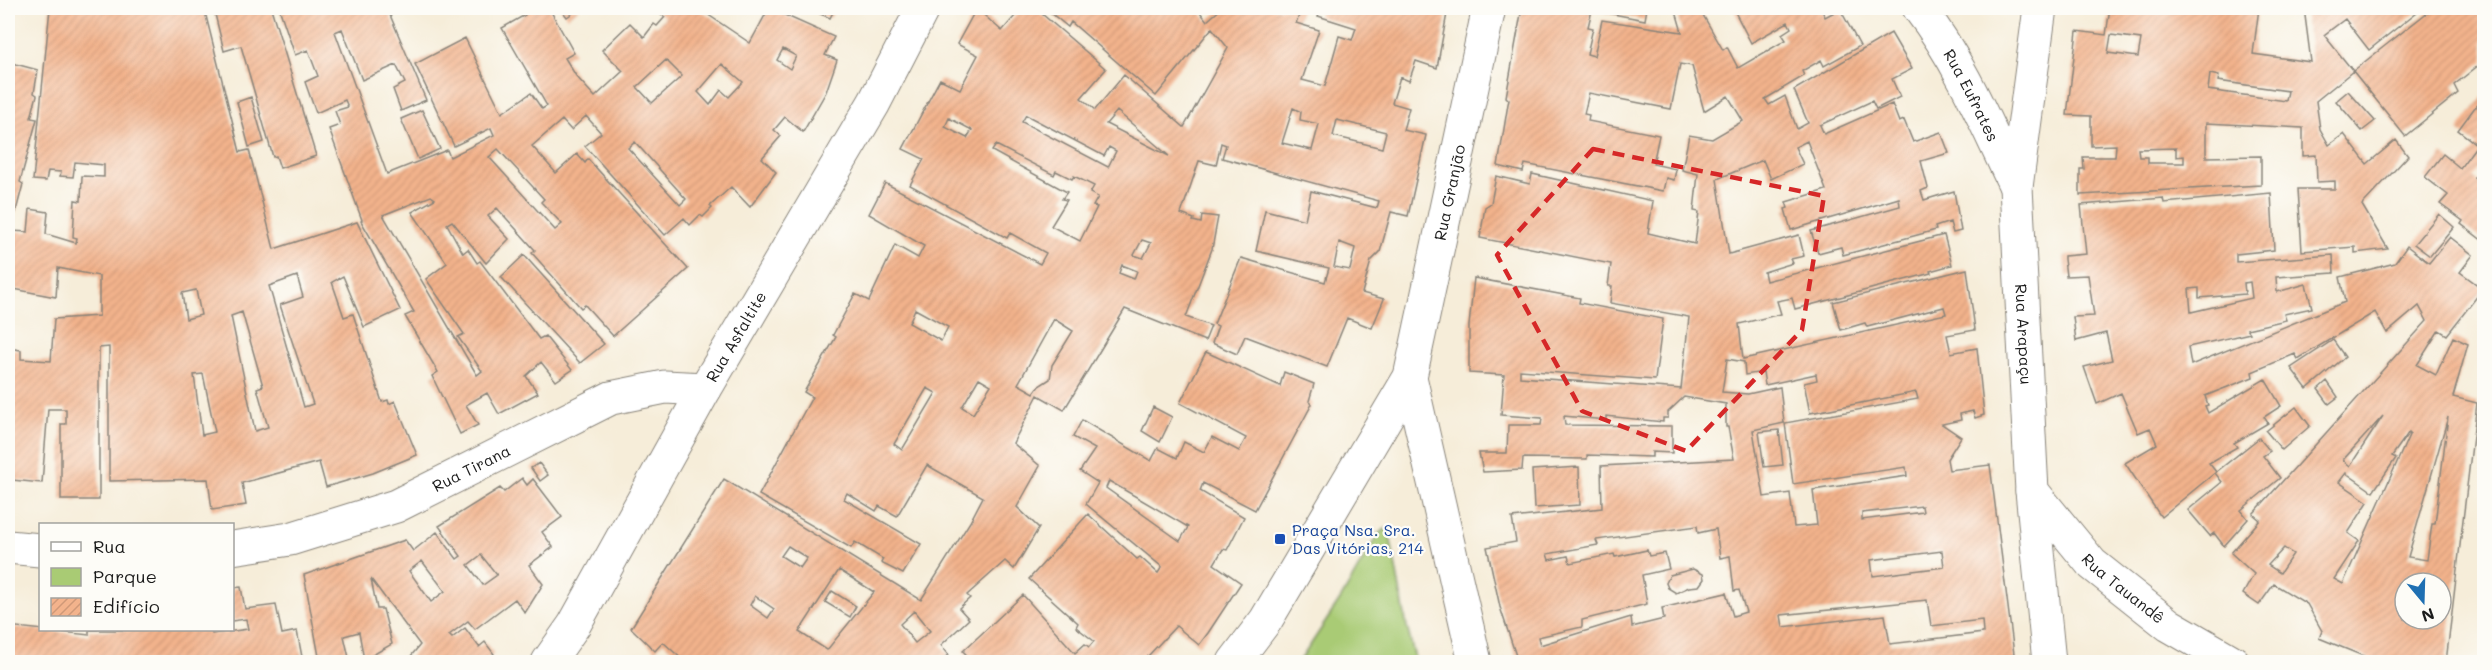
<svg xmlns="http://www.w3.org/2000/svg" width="2492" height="670" font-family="Mali,sans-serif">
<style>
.park{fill:#a9cb74;stroke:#627448;stroke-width:1.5}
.building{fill:url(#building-hatch);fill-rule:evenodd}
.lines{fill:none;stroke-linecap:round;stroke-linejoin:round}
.street-casing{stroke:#89847a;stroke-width:35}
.street{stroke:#fff;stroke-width:33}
.marked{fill:none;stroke:#d62828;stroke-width:4.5;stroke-dasharray:12 8;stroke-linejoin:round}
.transit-dot{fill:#1a4fb4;stroke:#fdfcf7;stroke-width:2}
.labels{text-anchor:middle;stroke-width:4.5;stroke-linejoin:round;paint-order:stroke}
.street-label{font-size:16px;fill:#1c1c1c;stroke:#fdfcf7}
.transit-label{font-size:16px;fill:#164399;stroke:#fdfcf7;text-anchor:start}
</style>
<defs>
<pattern id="building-hatch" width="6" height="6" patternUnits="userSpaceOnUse" patternTransform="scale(1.5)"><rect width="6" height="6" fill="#f3b38c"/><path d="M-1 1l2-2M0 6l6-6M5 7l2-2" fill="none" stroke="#d09978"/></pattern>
</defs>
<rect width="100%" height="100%" fill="#fdfcf7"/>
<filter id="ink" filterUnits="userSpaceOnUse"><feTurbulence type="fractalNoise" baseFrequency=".0167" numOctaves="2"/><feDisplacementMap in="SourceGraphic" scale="12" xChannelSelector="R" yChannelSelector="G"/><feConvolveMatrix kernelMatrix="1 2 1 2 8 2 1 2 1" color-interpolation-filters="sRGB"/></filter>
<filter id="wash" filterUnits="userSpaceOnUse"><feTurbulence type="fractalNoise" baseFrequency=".008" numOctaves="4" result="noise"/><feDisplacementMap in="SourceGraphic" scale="24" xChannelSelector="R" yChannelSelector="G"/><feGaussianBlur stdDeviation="1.35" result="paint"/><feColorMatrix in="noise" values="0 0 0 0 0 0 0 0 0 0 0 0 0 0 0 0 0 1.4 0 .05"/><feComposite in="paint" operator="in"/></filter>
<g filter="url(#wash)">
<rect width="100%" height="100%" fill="#f6edd9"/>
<path class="park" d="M1385,529L1389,530L1407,627L1416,662H1299L1340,600L1378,534Z"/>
<g id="blocks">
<path class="building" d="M50,8H204L240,152L249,150L274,249L357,222L400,310L364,327L343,276L332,282L344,317L353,314L382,402L388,400L389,404L395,401L417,455L373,473L326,487L319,462L242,483L246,505L212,510L208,479L109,481V347L99,348V500H61V424H66V409H48L42,483L12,480L10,512H8V348L21,350V359L51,361L54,319L99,316V276L58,268L56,297L8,288L11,259H8L12,231L28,232L30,209L48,212L46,234L76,243L77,238L73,237L75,200L81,201L82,176L104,177V165L75,162L73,177L60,176L61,172L48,171L46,181L33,180ZM297,276L303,297L280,305L313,404L304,407L269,286ZM196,290L201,315L186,319L182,293ZM242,312L263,386L257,388L268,427L255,431L231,316ZM203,374L215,432L202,435L194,375Z
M223,8H232L233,11L244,8H271L316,156L280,168L276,156L273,157L241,46L224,51L214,10Z
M279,8H387L426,100L401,111L393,89L405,83L396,65L362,80L342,29L335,32L387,174L447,150L450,157L494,135L491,128L454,146L415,64L465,38L502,113L531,93L542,109L547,106L502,28L525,15L521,8H549L574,53L565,58L576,76L595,97L623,71L602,50L630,23L644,37L654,24L657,26L665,17L653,8H698L750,43L769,8L834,37L825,55L837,60L826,92L803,132L785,117L774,130L781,136L762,158L776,172L750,207L731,187L710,206L712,208L703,217L700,215L690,225L684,218L665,235L585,146L601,133L586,116L571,130L562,120L532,146L556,173L577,154L585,163L588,159L688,269L613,336L585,305L581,308L532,253L535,250L497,208L488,216L509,239L486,263L452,221L447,224L463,253L468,249L477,263L480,261L539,339L545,336L572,370L556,381L541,362L526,376L538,393L499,414L487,393L466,405L478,425L460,434L432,376L438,372L405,316L414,312L361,221L362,220L329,129L340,125L335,111L348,107L345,100L316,113L305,82L318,76L308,50L295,55ZM783,49L796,56L790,69L777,60ZM666,60L682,76L652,103L637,87ZM722,64L743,82L729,97L721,90L710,105L698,92ZM635,142L686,199L680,205L628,148ZM498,149L544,199L541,202L562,224L555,230L489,157ZM431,196L435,199L412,212L447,263L426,279L464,334L458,337L482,371L477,375L383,215Z
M560,8H580L567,17Z
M806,8H835L830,18Z
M1022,8H1035L1106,69L1081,98L1095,110L1124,75L1184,127L1228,48L1212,28L1156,96L1071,22L1068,27L1045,8H1197L1207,21L1222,8H1302L1296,23L1319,30L1302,80L1325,86L1339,36L1352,40L1356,28L1318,16L1321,8H1448L1437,68L1416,61L1409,81L1400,77L1392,103L1409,108L1403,130L1426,135L1408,216L1391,212L1380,252L1371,261L1362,293L1384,299L1372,328L1347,318L1327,367L1245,336L1237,354L1212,343L1218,326L1214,324L1241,258L1325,282L1329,268L1256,251L1265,210L1305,220L1311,191L1377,208L1379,201L1222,158L1226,145L1221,143L1216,165L1199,161L1181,214L1194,219L1193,221L1201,223L1202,215L1218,217L1212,249L1186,317L1211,326L1205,341L1125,309L1064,410L1038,395L1013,443L1040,466L1017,507L1039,528L1014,569L1005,561L967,595L970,598L959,608L969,619L941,645L949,655L939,662H685L663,642L655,651L631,628L724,479L921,600L970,522L983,497L927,465L897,516L879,506L876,511L847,493L844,499L921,544L903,574L881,563L883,559L855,542L851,548L759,495L812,397L804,392L836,337L833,335L855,294L869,301L895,245L918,258L924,246L869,214L885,183L1040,264L1046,253L1010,233L1007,238L910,185L924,159L903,149L940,79L960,89L978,55L957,44L975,11L977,9L1002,31ZM1293,108L1301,112L1300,120L1319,124L1312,150L1282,143ZM1117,111L1169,156L1106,124ZM1026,115L1104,156L1109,147L1116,151L1108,167L1022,122ZM949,118L972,130L967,138L945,127ZM1337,120L1386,132L1382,148L1333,136ZM996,145L1054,175L1056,171L1072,179L1074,176L1094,186L1090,193L1098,197L1093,206L1097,207L1080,241L1051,226L1067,200L1062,199L1067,192L992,151ZM1142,240L1151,243L1143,258L1134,255ZM1339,242L1355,248L1350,270L1334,267ZM1122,265L1137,271L1134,279L1119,273ZM915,309L948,327L941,341L909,323ZM1054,319L1073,331L1052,365L1050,379L1039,386L1034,393L1018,384ZM979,378L991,385L973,414L962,407ZM927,388L936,393L902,450L894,444ZM788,546L807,558L800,568L781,556ZM839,570L874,592L827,650L799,632ZM755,596L774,609L768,618L750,605ZM914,611L930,631L915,643L900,624Z
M1522,8H1647L1645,20L1592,10L1588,27L1593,28L1587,54L1594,56L1602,20L1682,32L1675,8H1699L1723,50L1727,47L1738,68L1786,40L1782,34L1791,28L1788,22L1751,43L1733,8H1821L1825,17L1840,9L1860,46L1824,66L1821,60L1802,71L1804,76L1765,99L1769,105L1785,96L1797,129L1808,123L1794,90L1891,33L1912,69L1892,79L1900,97L1876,109L1872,101L1820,125L1824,134L1892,104L1899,122L1904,120L1913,142L1941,132L1949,153L1921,161L1928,188L1921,191L1924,200L1954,191L1961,231L1953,233L1950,222L1935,227L1936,230L1843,255L1841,247L1818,253L1811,231L1900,206L1899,198L1791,230L1785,209L1788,208L1786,202L1826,190L1807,141L1795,147L1803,164L1771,179L1763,160L1717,179L1729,254L1799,235L1804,256L1791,259L1793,263L1764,272L1766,281L1944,235L1952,265L1930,271L1931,273L1795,309L1792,298L1777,301L1781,314L1739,324L1743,359L1946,314L1944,307L1867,327L1865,323L1841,330L1833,302L1967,269L1975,330L1947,335L1951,353L1977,348L1984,415L1975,418L1973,411L1960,414L1961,420L1942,424L1961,437L1947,459L1949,470L1990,465L2015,662H1518L1500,607L1487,547L1516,542L1512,518L1602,508L1601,466L1734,459L1728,427H1726V404L1684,397L1668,412V418H1663V422L1606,416V420L1564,416L1565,425L1672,426V453L1652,452V457L1587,455V459L1523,458L1522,470L1483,472L1479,453H1507L1508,425H1541L1542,418L1501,415L1504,375L1469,373V326L1474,278L1580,298L1579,303L1663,319L1655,380L1520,370V377L1681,389L1689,317L1610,303L1612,286H1608L1611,264L1480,238L1485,207L1491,203L1496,176L1530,184L1532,174L1653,201L1648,233L1695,244L1699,212L1694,211L1698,174L1682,170L1689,135L1712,139L1743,121L1728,96L1704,111L1692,66L1680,64L1671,109L1589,93L1584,114L1589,115L1588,121L1659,135L1653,164L1676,169L1674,180L1666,178L1663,191L1525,164L1523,172L1498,166L1508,104L1509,100L1506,97ZM1727,359L1744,362L1745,375L1763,372L1765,385L1816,374L1817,380L1804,383L1810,413L1916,392L1918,399L1785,423L1793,484L1906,467L1907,476L1813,490L1817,525L1794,527L1790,493L1764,497L1753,430L1784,423L1780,387L1748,394L1722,392ZM1922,506L1923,512L1862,520V513ZM1697,526L1698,533L1716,529L1720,558L1730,556L1734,591L1739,590L1746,612L1733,616L1726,593L1662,608L1664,619L1632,627L1631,617L1540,645L1538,637L1582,627V620L1647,604L1642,575L1669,569L1665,553L1649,556L1647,550L1615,557L1614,554L1570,563L1568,556L1549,560L1547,554L1598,545L1596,540ZM1942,551L1944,567L1873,576L1871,560ZM1927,600L1931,626L1982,620L1983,633L1890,644L1885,615L1783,627L1781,615Z
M2110,8H2259L2253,54L2311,62L2304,8H2422L2369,50L2345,19L2324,35L2353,71L2316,101L2320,129L2329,145L2344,134L2367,164L2396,140L2408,156L2362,205L2388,249L2355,253V247L2302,251L2298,189H2335V181L2317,182L2316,155L2303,156V128L2206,123V157L2261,156V185L2080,195V169H2084L2083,157H2115L2116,145L2091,146V116L2067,115L2077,31L2106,35ZM2111,35L2141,39L2138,57L2108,53ZM2210,74L2219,76L2218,81L2288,91L2286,101L2208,90ZM2176,148V157L2184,156V163H2148V157H2139L2138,149Z
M2433,8H2484V61L2454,85L2458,93L2405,136L2353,71Z
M8,62L38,70L34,93L37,95L31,118L37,119L20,182L23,184L15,215L8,214Z
M2348,91L2375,121L2362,131L2336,101Z
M2484,95V164L2474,178L2484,186L2483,241L2461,224L2463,221L2440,204L2448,195L2425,177L2443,154L2460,168L2477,145L2458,130Z
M251,97L264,142L249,147L237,102Z
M422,110L440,149L418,159L401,119Z
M2271,193L2274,250L2236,254V262L2333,255L2334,273L2276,277L2277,292L2306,284L2312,308L2284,314L2286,320L2247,329L2250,333L2188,347L2191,365L2345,302L2340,277L2395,263L2407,246L2429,263L2450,237L2473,255L2460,272L2483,289L2447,335L2439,330L2417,365L2436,375L2453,337L2468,344L2453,397L2477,403L2446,662H2378L2319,638L2322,631L2307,604L2274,584L2259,605L2243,594L2254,574L2231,553L2260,520L2253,514L2427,321L2419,306L2387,333L2375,312L2298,359L2295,354L2252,372L2253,377L2205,396L2208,405L2205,406L2208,413L2265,379L2281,406L2264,417L2268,423L2234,443L2237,447L2209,463L2216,472L2161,517L2125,463L2157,444L2150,428L2138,433L2121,393L2097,404L2084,367L2112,360L2106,333L2076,341L2073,317L2094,316L2088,275L2066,276L2064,259V256L2086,254L2081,205L2163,198L2164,203ZM2250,282L2252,298L2191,312L2189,289L2199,288V298L2245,294L2244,283ZM2383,416L2350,466L2343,460ZM2448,417L2435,524H2432L2427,560L2408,557ZM2409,432L2410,433L2343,584L2334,579L2359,541L2348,533L2368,502L2339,482L2346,473L2373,492L2396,458L2392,456ZM2284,548L2293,554L2280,573L2268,565ZM2405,583H2441V619H2405Z
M2439,214L2454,227L2430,256L2414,244Z
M524,255L604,344L580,363L501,277Z
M2333,340L2345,357L2307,389L2291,368Z
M1206,352L1280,386L1284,372L1314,384L1309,401L1312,404L1255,510L1203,483L1200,491L1244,517L1227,550L1223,549L1214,564L1241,583L1208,633L1199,645L1176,626L1148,656L1153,662H973L963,651L1023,595L1075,653L1085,644L1089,647L1094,641L1076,627L1078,623L1029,579L1088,514L1137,559L1140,557L1158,573L1162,567L1086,504L1098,483L1080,471L1095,449L1073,437L1082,420L1151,461L1158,448L1177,458L1184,442L1204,452L1212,437L1239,451L1246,438L1180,403ZM1109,481L1188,527L1180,541L1106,488Z
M2327,381L2338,397L2329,404L2318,389Z
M1153,407L1172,417L1160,442L1142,431Z
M2296,407L2310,426L2282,450L2266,431Z
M1779,430L1783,465L1764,467L1759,432Z
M2259,438L2270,451L2263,456L2280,478L2241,510L2248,519L2224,546L2214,533L2210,536L2188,510L2222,482L2215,473Z
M539,463L548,475L540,481L531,468Z
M1579,467L1580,505L1534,508L1532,470Z
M522,478L527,485L533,479L562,517L542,532L553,547L529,565L543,584L525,613L515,599L475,629L468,621L449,635L452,638L465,628L479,647L485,642L494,654L483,662H406L420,645L371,579L377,609H383L392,644L364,660L359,632L344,636L350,662H320L304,575L405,540L413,551L437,532L457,559L461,556L439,526L500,488L504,492ZM481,555L497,575L483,585L468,565ZM422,561L445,591L431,602L409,571Z
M1693,569L1703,574L1704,579L1699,586L1689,587L1676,593L1668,588L1666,583L1670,575Z
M241,587L245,609L276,605L282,634L297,631L303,662H8V626L89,635V630H211L212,634L248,629L246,619L232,621V588Z
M832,591L856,606L850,617L825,602Z"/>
</g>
</g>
<g filter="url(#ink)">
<use href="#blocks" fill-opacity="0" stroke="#89847a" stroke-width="1.5"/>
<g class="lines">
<defs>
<g id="street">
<path id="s1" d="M1919,8C1960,61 1987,126 2016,187"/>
<path id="s2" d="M2040,8L2016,187L2032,491L2049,662"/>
<path d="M1410,377L1475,662"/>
<path id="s3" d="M2032,491L2092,564L2169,625L2233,662"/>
<path d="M8,547L40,550"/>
<path id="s4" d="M232,548L290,539L396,506L611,398L665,387L705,389"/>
<path id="s5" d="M548,662L574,625L705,389L874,103L923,8"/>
<path id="s6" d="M1234,662L1266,620L1410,377L1489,8"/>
</g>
</defs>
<use href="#street" class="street-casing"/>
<use href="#street" class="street"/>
</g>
</g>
<path class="marked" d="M1593,149L1824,196L1802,330L1686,451L1582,411L1497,255Z"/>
<rect class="transit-dot" x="1274" y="533" width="12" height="12" rx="3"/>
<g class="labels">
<g class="street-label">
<text dy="6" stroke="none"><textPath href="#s1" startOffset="102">Rua Eufrates</textPath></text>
<text dy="6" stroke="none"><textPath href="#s6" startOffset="524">Rua Granjão</textPath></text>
<text dy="6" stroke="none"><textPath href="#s2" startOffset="328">Rua Arapaçu</textPath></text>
<text dy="6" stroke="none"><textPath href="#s5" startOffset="376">Rua Asfaltite</textPath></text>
<text dy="6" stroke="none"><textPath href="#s4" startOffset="254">Rua Tirana</textPath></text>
<text dy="6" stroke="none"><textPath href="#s3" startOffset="134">Rua Tauandê</textPath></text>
</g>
<g class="transit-label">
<text x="1292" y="536">Praça Nsa. Sra.<tspan x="1292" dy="18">Das Vitórias, 214</tspan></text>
</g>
</g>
<rect width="2492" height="670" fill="none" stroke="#fdfcf7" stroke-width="30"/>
<rect x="39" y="523" width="195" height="108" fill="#fdfcf7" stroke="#a3a29f" stroke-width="1.5"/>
<rect x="51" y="542" width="30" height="9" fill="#ffffff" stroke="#a3a29f" stroke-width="1.5"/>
<text x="93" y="553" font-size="18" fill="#1c1c1c">Rua</text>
<rect x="51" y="568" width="30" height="18" fill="#a9cb74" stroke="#a3a29f" stroke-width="1.5"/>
<text x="93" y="583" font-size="18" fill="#1c1c1c">Parque</text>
<rect x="51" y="598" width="30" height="18" fill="url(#building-hatch)" stroke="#a3a29f" stroke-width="1.5"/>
<text x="93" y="613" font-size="18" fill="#1c1c1c">Edifício</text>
<g transform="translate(2423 601) rotate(161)"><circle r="28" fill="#fdfcf7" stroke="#a3a29f" stroke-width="1.5"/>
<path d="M0-4.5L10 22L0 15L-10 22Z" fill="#1f6fb2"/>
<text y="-9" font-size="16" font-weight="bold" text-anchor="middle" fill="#1c1c1c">N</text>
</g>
</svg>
